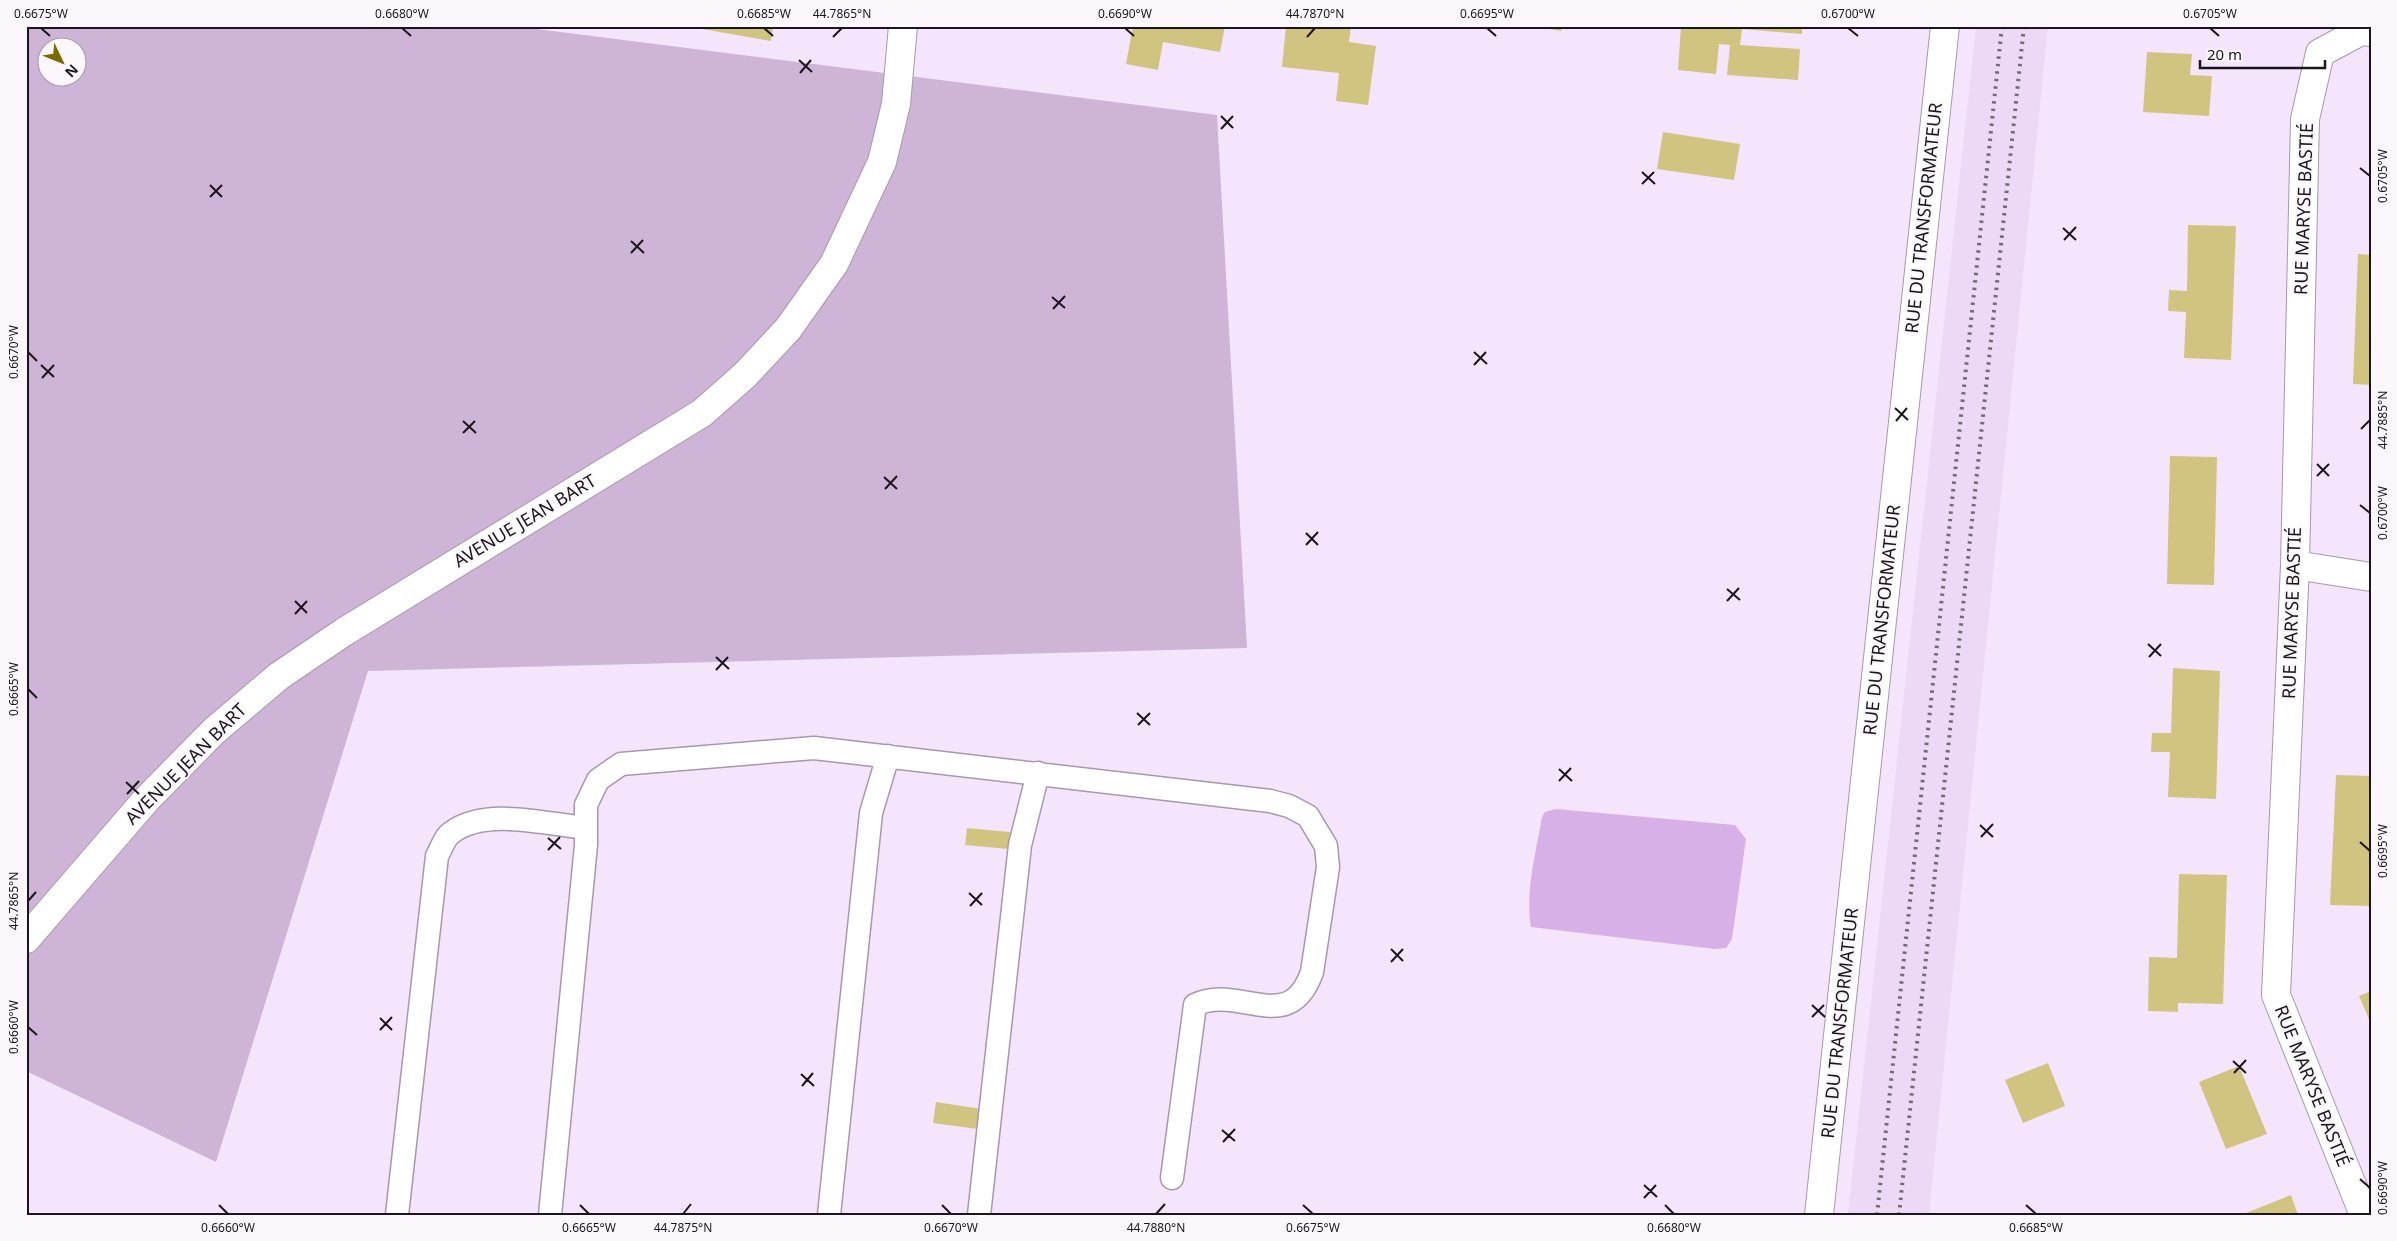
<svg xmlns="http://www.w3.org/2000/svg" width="2397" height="1241" font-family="'Noto Sans',sans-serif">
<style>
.built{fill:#edd9f6}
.green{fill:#ceb5d8;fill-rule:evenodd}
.water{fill:#d8b0e8}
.building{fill:#d1c480}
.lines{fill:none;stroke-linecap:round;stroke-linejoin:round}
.lane-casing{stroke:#a698ad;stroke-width:25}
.street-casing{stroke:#a698ad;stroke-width:30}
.secondary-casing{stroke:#a698ad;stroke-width:30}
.lane{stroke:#fff;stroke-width:22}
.street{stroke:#fff;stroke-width:28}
.secondary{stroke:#fff;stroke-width:28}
.rail{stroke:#746a78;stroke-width:4;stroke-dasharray:2.5 5;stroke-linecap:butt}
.ticks{fill:none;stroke:#1b151d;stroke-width:2}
.labels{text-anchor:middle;stroke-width:4;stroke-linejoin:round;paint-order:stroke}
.street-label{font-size:18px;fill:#1b151d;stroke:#fbf7fc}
.neatline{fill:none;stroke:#1b151d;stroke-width:2}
.ticks-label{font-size:12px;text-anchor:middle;fill:#1b151d}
</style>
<rect width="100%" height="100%" fill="#f5e5fc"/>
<path class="built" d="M1976,26H2048L1929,1215H1848Z"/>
<path class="green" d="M26,26H513L1217,115L1247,648L368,671L216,1162L26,1071ZM48,48H78V78H48Z"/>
<path class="water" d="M1556,809L1735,825L1746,839L1732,939L1726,948L1715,949L1531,927C1525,892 1536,852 1542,817L1545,812Z"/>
<path class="building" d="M685,26H773L771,41Z
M1133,26H1225L1220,52L1163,42L1158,70L1126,64Z
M1286,26H1351L1349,42L1376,46L1368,105L1336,101L1339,73L1282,67Z
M1532,26H1562L1561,31Z
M1681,26H1802V34L1742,29L1740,45L1800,49L1798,80L1727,75L1730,45L1719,44L1716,74L1678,70Z
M2147,52L2192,54L2190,75L2212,76L2209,116L2143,112Z
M1663,132L1740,144L1734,180L1657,169Z
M2188,225L2236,226L2231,360L2184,358L2186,312L2168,311L2169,290L2187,291Z
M2358,254L2371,255V385L2353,384Z
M2170,456L2217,457L2214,585L2167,584Z
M2173,668L2220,671L2216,799L2168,797L2170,752H2151L2152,733H2171Z
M2336,775L2371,776V906L2330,905Z
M967,828L1010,832L1009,849L965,845Z
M2179,874L2227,875L2223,1004L2178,1003V1012L2148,1011L2149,957L2177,958Z
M2371,991V1024L2359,996Z
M2048,1063L2065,1106L2023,1123L2005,1080Z
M2239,1066L2267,1134L2226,1149L2199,1082Z
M936,1102L981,1109L978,1129L933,1123Z
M2291,1195L2298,1215H2247L2246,1213Z"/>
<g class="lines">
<defs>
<path id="lane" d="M397,1215L437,856C441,849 445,837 451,833C485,807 546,824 586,828
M550,1215L586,845V805L598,780L621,764L814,748L1270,801L1289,806L1308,816L1326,846L1328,867L1312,972C1289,1038 1238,983 1195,1005L1172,1178
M829,1215L871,813L888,756
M979,1215L1020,845L1038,773"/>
<path id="street" d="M2295,565L2371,577
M1819,1215L1945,26
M2364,1215L2276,995L2295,565L2305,119L2320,53L2361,31L2371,32"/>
<path id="secondary" d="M26,939L146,800L214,731L279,676L344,632L702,413L745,375L788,329L834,264L882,162L896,104L903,26"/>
</defs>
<use href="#lane" class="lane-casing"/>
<use href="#street" class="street-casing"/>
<use href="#secondary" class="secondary-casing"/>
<use href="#lane" class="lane"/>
<use href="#street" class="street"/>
<use href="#secondary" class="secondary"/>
<path class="rail" d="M1877,1215L2002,26
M1899,1215L2024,26"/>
</g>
<path class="ticks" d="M41,28L50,36M402,28L411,36M764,28L773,36M1125,28L1134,36M1487,28L1496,36M1848,28L1858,36M2210,28L2219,36M833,37L842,28M1307,37L1315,28M799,60L812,72M800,73L811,60M1221,116L1233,128M1221,129L1233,116M2360,168L2370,176M1642,172L1655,184M1642,184L1654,172M210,185L222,197M210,197L222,185M2063,228L2076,240M2064,240L2076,227M631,241L644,253M631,253L643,240M1052,297L1065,308M1053,309L1065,296M28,352L37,361M1474,352L1487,364M41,365L54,377M1474,365L1486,352M42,378L54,365M1895,408L1908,420M463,421L476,433M1896,421L1907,408M2361,429L2370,420M463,433L475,421M2317,464L2329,476M2317,476L2329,464M884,477L897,489M885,489L897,476M2360,505L2370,513M1306,533L1318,545M1306,545L1318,532M1727,589L1740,600M295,601L307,613M1727,601L1739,588M295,614L307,601M2148,644L2161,656M716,657L729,669M2149,657L2161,644M716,670L728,657M28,689L37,698M1137,713L1150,725M1138,725L1150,713M1559,769L1572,781M1559,781L1571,768M126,782L139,794M127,794L139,781M1980,825L1993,837M1981,837L1993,824M548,838L561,849M2360,842L2370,851M548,850L560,837M969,893L982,905M28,901L36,892M970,906L982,893M1391,949L1403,961M1391,962L1403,949M1812,1005L1825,1017M1812,1017L1824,1005M380,1018L392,1030M28,1027L37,1035M380,1030L392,1017M2233,1061L2246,1073M2234,1073L2246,1060M801,1074L814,1086M802,1086L813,1073M1222,1130L1235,1141M1223,1142L1235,1129M2360,1179L2370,1188M1644,1185L1657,1197M1644,1198L1656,1185M219,1205L228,1214M580,1205L589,1214M942,1205L951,1214M1303,1205L1313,1214M1665,1205L1674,1214M2026,1205L2036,1214M683,1214L691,1204M1156,1214L1165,1204"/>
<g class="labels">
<g class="street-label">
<text transform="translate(2304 209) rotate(-88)" y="6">RUE MARYSE BASTIÉ</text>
<text transform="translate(1924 218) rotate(-84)" y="6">RUE DU TRANSFORMATEUR</text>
<text transform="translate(525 521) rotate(-31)" y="6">AVENUE JEAN BART</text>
<text transform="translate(2292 613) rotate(-88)" y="6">RUE MARYSE BASTIÉ</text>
<text transform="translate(1882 620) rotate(-84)" y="6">RUE DU TRANSFORMATEUR</text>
<text transform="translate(186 764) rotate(-45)" y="6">AVENUE JEAN BART</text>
<text transform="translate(1840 1023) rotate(-84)" y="6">RUE DU TRANSFORMATEUR</text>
<text transform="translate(2312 1086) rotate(68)" y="6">RUE MARYSE BASTIÉ</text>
</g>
</g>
<rect width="2397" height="1241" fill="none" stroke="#fbf7fc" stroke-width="55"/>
<g transform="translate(62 62) rotate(133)"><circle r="24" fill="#fbf7fc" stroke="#a19da3"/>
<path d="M0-4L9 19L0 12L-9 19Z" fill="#7a6a01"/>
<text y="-8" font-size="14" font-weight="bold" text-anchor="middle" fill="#1b151d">N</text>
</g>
<path d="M2200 60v8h125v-8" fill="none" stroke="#1b151d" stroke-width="2.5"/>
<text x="2207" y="60" font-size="15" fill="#1b151d" stroke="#fbf7fc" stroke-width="4" paint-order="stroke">20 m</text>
<rect x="28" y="28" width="2342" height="1186" class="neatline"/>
<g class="ticks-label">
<text x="41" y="18">0.6675°W</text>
<text x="402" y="18">0.6680°W</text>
<text x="764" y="18">0.6685°W</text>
<text x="842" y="18">44.7865°N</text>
<text x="1125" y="18">0.6690°W</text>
<text x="1315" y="18">44.7870°N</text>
<text x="1487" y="18">0.6695°W</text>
<text x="1848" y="18">0.6700°W</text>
<text x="2210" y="18">0.6705°W</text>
<text transform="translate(2383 176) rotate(-90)" y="4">0.6705°W</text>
<text transform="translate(14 352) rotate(-90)" y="4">0.6670°W</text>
<text transform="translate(2383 420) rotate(-90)" y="4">44.7885°N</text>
<text transform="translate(2383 513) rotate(-90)" y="4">0.6700°W</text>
<text transform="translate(14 689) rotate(-90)" y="4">0.6665°W</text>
<text transform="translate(2383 851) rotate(-90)" y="4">0.6695°W</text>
<text transform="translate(14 901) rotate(-90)" y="4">44.7865°N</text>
<text transform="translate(14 1027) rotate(-90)" y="4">0.6660°W</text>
<text transform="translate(2383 1188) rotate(-90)" y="4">0.6690°W</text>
<text x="228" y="1232">0.6660°W</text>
<text x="589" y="1232">0.6665°W</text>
<text x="683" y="1232">44.7875°N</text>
<text x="951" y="1232">0.6670°W</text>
<text x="1156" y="1232">44.7880°N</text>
<text x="1313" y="1232">0.6675°W</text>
<text x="1674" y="1232">0.6680°W</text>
<text x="2036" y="1232">0.6685°W</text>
</g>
</svg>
